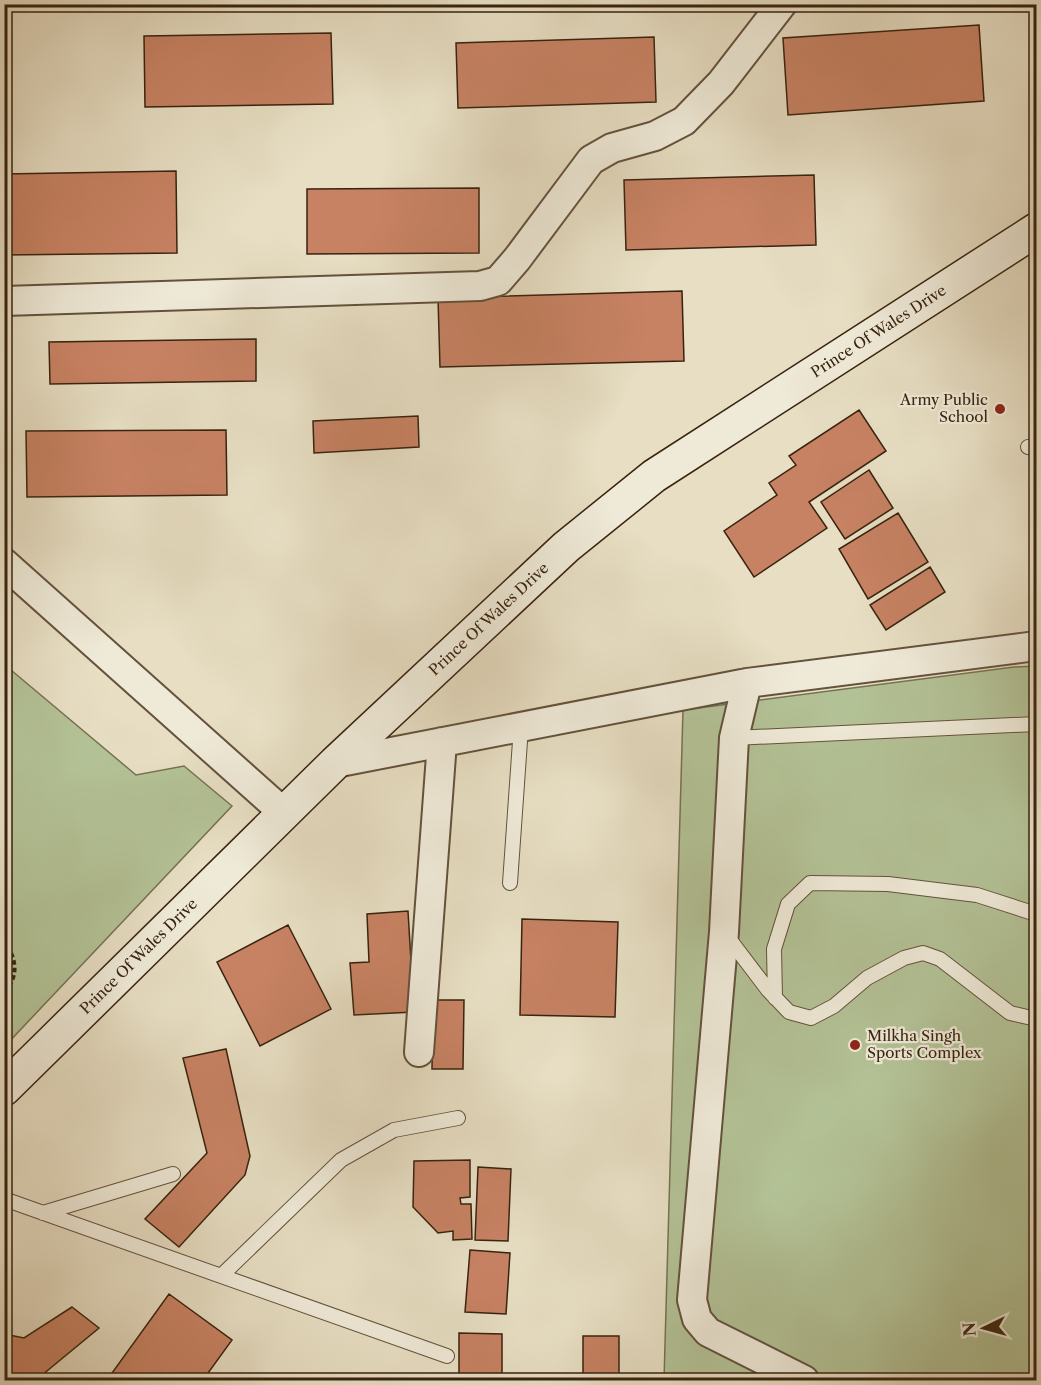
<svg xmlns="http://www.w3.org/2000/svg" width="1041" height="1385" font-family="'Libre Caslon Text',serif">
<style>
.green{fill:#b3c296;stroke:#767252;stroke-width:1.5}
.building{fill:#c78263;stroke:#38230f;stroke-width:1.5}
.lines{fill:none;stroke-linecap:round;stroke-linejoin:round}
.lane-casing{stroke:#64523c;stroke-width:16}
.street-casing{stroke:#64523c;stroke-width:32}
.secondary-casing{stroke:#38230f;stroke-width:36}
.path{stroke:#38230f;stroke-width:4;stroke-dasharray:4.5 3;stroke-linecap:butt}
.lane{stroke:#efead8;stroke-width:14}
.street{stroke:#efead8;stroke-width:28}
.secondary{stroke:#efead8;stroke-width:33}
.poi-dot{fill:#8f2418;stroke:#efead8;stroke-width:2}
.labels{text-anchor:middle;stroke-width:4.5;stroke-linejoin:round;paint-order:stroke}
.street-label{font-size:15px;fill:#38230f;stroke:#efead8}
.poi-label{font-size:15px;fill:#38230f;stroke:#efead8;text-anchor:end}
</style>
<rect width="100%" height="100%" fill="#e7dec3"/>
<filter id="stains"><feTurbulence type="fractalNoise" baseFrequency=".00333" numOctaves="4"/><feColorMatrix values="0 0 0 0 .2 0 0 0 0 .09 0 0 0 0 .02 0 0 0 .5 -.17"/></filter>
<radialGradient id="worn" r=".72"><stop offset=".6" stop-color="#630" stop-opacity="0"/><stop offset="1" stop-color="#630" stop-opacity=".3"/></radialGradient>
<path class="green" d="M5,665L136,775L184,766L232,806L5,1046Z
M1036,666V1380H664L683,710L1014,667Z"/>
<path class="building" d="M979,25L984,101L788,115L783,38Z
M331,33L333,104L145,107L144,36Z
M654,37L656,102L458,108L456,43Z
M176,171L177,253L4,255V174Z
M814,175L816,245L626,250L624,180Z
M479,188V253L307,254V189Z
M682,291L684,361L440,367L438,298Z
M256,339V381L50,384L49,342Z
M859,410L886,451L809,502L827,528L754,577L724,531L777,495L769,483L796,465L789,456Z
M418,416L419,447L314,453L313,421Z
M226,430L227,495L27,497L26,431Z
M869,470L893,508L845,539L821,502Z
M898,513L928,562L868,599L839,549Z
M930,567L945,592L886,630L870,605Z
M408,911L414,1012L354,1015L350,963L369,962L367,914Z
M522,919L618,922L615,1017L520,1015Z
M288,925L331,1009L260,1046L217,962Z
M433,1000H464L463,1069H432Z
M226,1049L250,1156L245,1175L179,1247L145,1219L207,1153L183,1058Z
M470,1160V1197L460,1198L461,1204H471L472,1239L453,1240V1231L438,1233L413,1207L414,1161Z
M478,1167L511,1169L508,1241L475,1240Z
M470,1250L510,1253L506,1314L465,1312Z
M169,1294L232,1340L203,1380H107Z
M72,1307L99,1328L36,1380L4,1377V1334L24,1338Z
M459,1333L502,1334V1380H459Z
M583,1336H619V1380H583Z"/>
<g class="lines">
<defs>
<path id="lane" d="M1028,447L1036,448
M734,738L1036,724
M510,883L521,727
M727,936L768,990L789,1012L811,1018L834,1006L867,978L904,958L923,953L940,959L1010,1013L1036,1019
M775,998L774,949L788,904L810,883L888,884L977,895L1036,914
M4,1199L447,1356
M43,1213L173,1174
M221,1276L341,1160L394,1130L458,1118"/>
<path id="street" d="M4,301L480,286L498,281L517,259L591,160L612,148L655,136L684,121L721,83L782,4
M4,563L284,813
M747,683L734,738L724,932L692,1300L697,1319L708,1332L804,1380
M335,763L747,683L1036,646
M419,1052L442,742"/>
<g id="secondary">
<path id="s1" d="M4,1089L335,763L566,547L654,476L1036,230"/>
</g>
</defs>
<use href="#lane" class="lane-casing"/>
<use href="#street" class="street-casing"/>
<use href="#secondary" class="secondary-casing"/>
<path class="path" d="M4,940C16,958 20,976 4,992"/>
<use href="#lane" class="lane"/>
<use href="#street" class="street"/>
<use href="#secondary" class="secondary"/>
</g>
<g class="poi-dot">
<circle cx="1000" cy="409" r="6"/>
<circle cx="855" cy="1045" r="6"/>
</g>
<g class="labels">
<g class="street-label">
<text dy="5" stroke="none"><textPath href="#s1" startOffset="1161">Prince Of Wales Drive</textPath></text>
<text dy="5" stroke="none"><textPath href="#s1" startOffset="675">Prince Of Wales Drive</textPath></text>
<text dy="5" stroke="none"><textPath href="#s1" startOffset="189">Prince Of Wales Drive</textPath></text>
</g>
<g class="poi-label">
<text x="988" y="405">Army Public<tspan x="988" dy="17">School</tspan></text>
<text x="867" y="1041" text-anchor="start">Milkha Singh<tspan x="867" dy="17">Sports Complex</tspan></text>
</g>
</g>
<rect width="1041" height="1385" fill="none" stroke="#e7dec3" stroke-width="24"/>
<rect x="6" y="6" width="1029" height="1373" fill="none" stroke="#38230f" stroke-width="3"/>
<rect x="12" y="12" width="1017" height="1361" fill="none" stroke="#38230f" stroke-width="1.5"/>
<g transform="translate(984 1328) rotate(265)" stroke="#efead8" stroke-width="4.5" paint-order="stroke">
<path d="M0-4.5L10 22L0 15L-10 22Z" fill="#38230f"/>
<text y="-9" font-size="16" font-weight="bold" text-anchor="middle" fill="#38230f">N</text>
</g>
<rect width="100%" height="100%" filter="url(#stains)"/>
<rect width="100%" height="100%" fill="url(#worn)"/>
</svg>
